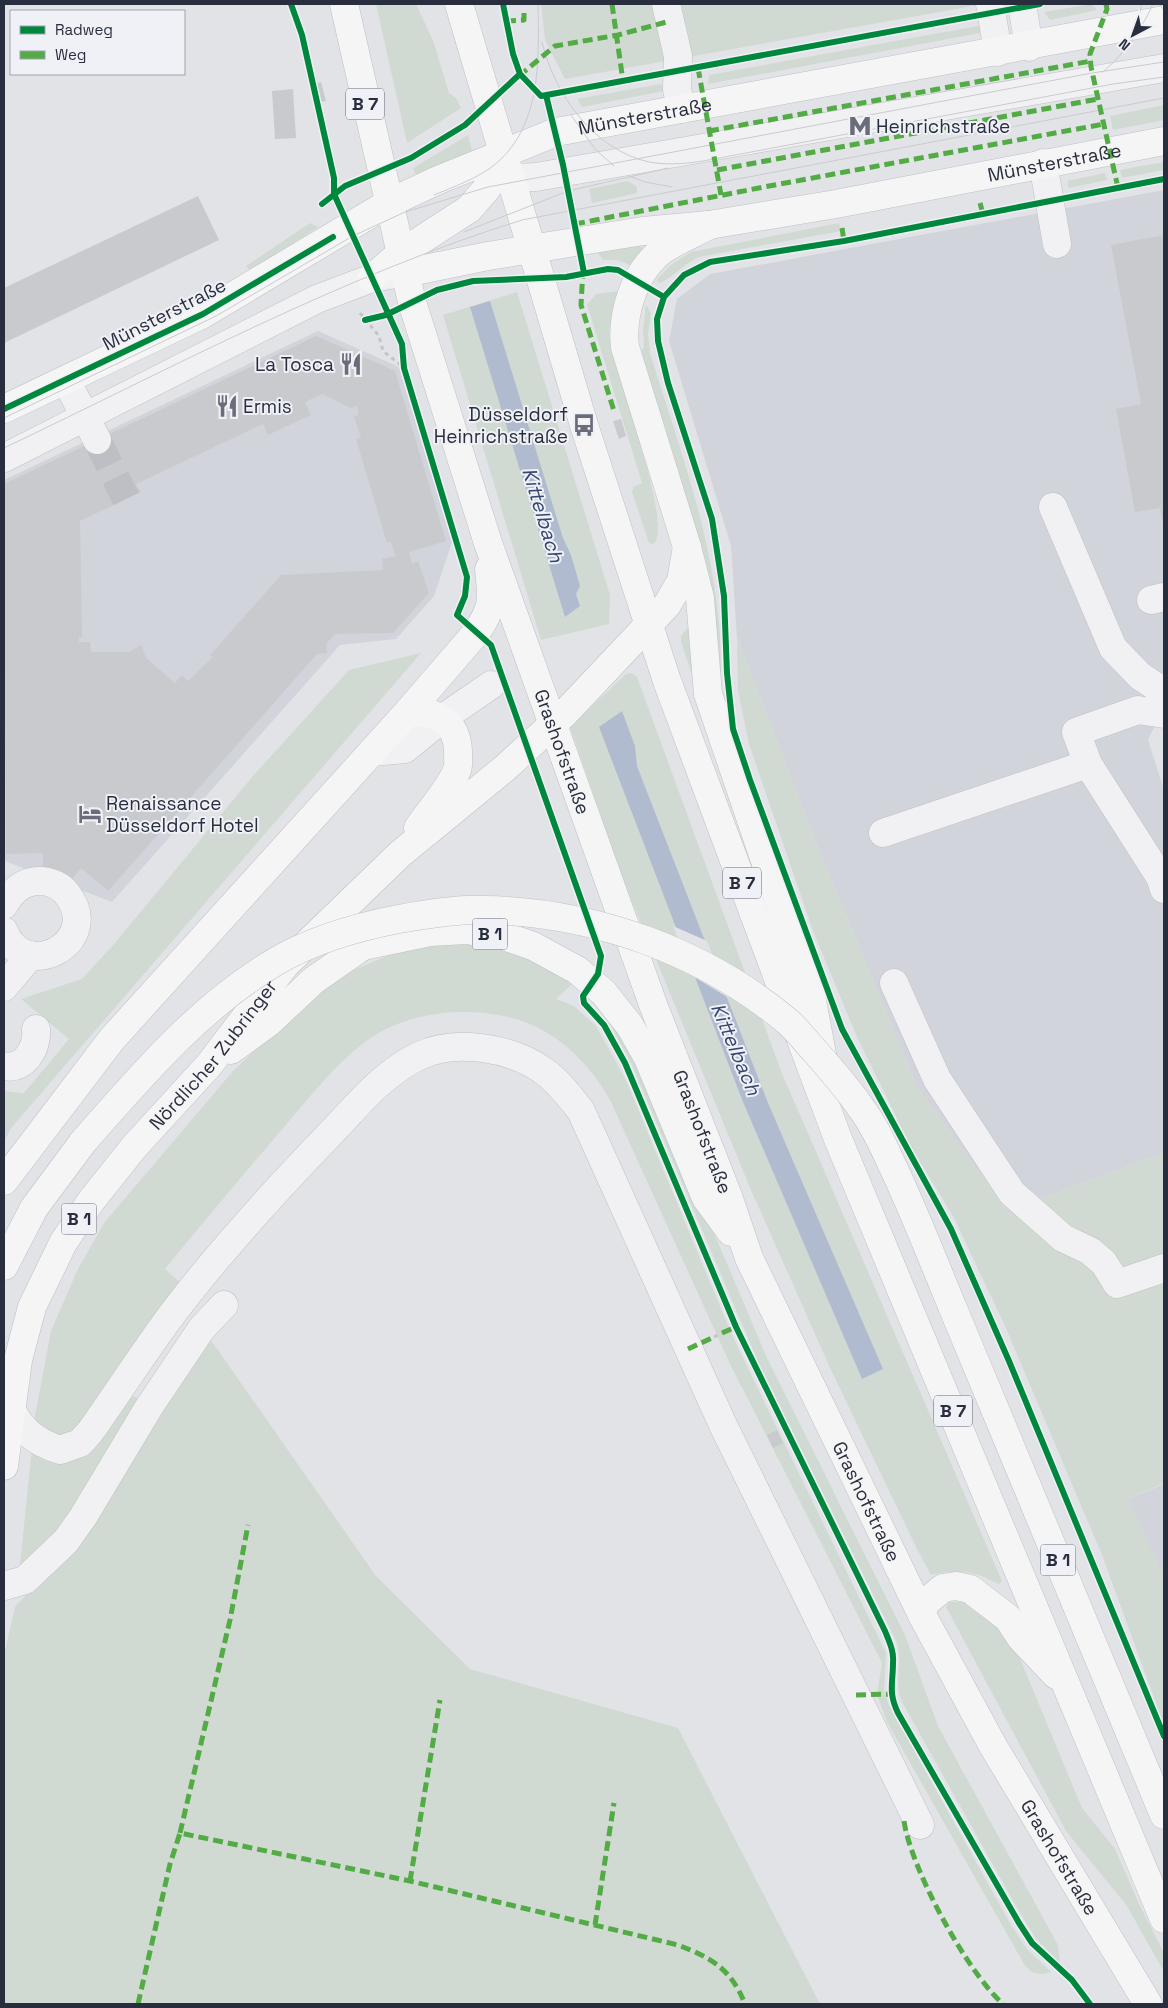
<svg xmlns="http://www.w3.org/2000/svg" width="1168" height="2008" font-family="'Space Grotesk',sans-serif">
<style>
.built{fill:#d2d4db}
.green{fill:#d1dad2}
.water{fill:#b1bbd0}
.pier{fill:#e2e3e6}
.building{fill:#c9cace;fill-rule:evenodd}
.lines{fill:none;stroke-linecap:round;stroke-linejoin:round}
.minor-tunnel{stroke:#bdbfc5;stroke-width:28;stroke-dasharray:28 14;stroke-linecap:butt}
.minor-casing{stroke:#bfc0c3;stroke-width:29}
.major-casing{stroke:#bec0c4;stroke-width:29}
.path{stroke:#c3c4ca;stroke-width:3;stroke-dasharray:4 4;stroke-linecap:butt}
.minor{stroke:#f1f1f3;stroke-width:28}
.major{stroke:#f5f5f6;stroke-width:28}
.tram{stroke:#cacbce;stroke-width:1}
.major-bridge-casing{stroke:#bec0c4;stroke-width:29;stroke-linecap:butt}
.major-bridge{stroke:#f5f5f6;stroke-width:28}
.quiet{stroke:#53ab46;stroke-width:5;stroke-dasharray:10 5;stroke-linecap:butt}
.cycleway-casing{stroke:#eff1f6;stroke-width:9}
.cycleway{stroke:#00873e;stroke-width:6}
.labels{text-anchor:middle;stroke-width:4;stroke-linejoin:round;paint-order:stroke}
.shield{fill:#eff1f6;stroke:#646876;stroke-width:1}
.shield-label{font-size:18px;font-weight:bold;fill:#292e3f}
.street-label{font-size:19px;fill:#292e3f;stroke:#eff1f6}
.poi-label{font-size:19px;fill:#292e3f;stroke:#eff1f6;text-anchor:start}
.water-label{font-size:20px;font-style:italic;fill:#354671;stroke:#eff1f6}
</style>
<rect width="100%" height="100%" fill="#e2e3e6"/>
<path class="built" d="M1164,190V706L1148,740L1164,790V1153L1007,1211L916,1085L816,843L737,638L731,546L669,341L677,299L710,274Z
M318,331L399,367L452,542L434,596L396,639L340,645L112,902L5,861L4,480Z
M1164,1484V1611L1114,1505Z"/>
<path class="green" d="M376,4H416L434,43L449,93L456,98L461,108L407,143Z
M541,4H984L565,79L545,40Z
M1092,4L1097,10L1050,20L1044,12Z
M983,25L980,33L708,84L709,75Z
M661,84L664,91L582,107L577,99Z
M1164,105V120L1113,130L1110,116Z
M468,135L472,150L469,153L418,174L415,173L413,168Z
M1164,162V170L1122,178L1120,170Z
M1105,173L1107,180L1069,188L1067,181Z
M628,181L637,187V193L592,203L589,189Z
M310,223L318,227L250,271L246,266Z
M839,223L841,231L699,257C683,264 673,278 660,283L656,280L672,264L691,252Z
M638,245L645,249L632,266L617,260H603L598,253Z
M619,291L609,329L610,341C616,378 673,520 654,544L649,543L632,492L633,487L642,483L587,305L596,294Z
M517,292L610,595L609,624L541,640L443,315Z
M646,305L651,313L648,334L650,353C683,460 723,562 721,676L716,672L664,428L641,351L644,347L643,330Z
M691,624L694,680L681,642V636Z
M737,638L816,843L916,1085L1007,1211L1164,1153V1483L1128,1499L1164,1577V1725L1102,1555L1005,1326L953,1216L912,1149L857,1037L813,931L749,744L738,691Z
M421,653L12,1127L4,1141V1091L24,1093L69,1039L21,999L82,979L114,944L253,776L349,670Z
M632,673L637,677L781,1071L1002,1581L999,1584C993,1582 989,1579 984,1577C966,1570 949,1571 931,1575L918,1551L831,1370L751,1190L624,882L570,727L626,674Z
M450,943L499,947L535,960L574,982L556,999L574,1006L596,1026L626,1080L732,1335L886,1653L884,1691L889,1705L1011,1925L1027,1949L1051,1972C1038,1976 1032,1974 1024,1964L887,1722L877,1695L882,1663L731,1366L611,1102C587,1058 549,1023 498,1015C459,1008 413,1013 377,1034C343,1054 310,1097 284,1127C244,1174 204,1221 165,1269L183,1285L84,1430L61,1439L36,1426L35,1416L51,1331L77,1271L104,1223L233,1071L307,1002L347,973L405,948Z
M593,997L626,1041L703,1207L767,1358L905,1635L938,1726L1058,1945L1060,1963L1036,1939L1016,1906L902,1702C893,1681 904,1662 896,1641L759,1364L631,1063L608,1021L592,1002Z
M204,1336L213,1343L376,1576L470,1669L678,1728L820,2004H4V1655L15,1607L64,1554Z
M126,1393L139,1399L74,1519L19,1574L32,1448L46,1453Z
M949,1602H968L984,1611L1016,1649L1082,1808L1115,1849L1140,1906L1164,1953V1972L1127,1906L1066,1831L946,1607Z"/>
<path class="water" d="M490,301L563,538L571,555L580,586L576,594L580,606L565,617L470,307Z
M622,711L635,746L637,766L768,1103L883,1369L862,1379L743,1102L599,727Z"/>
<path class="pier" d="M673,926L707,941L729,998L691,975Z"/>
<path class="building" d="M321,82L326,101L318,102L314,84Z
M293,89L296,138L275,139L272,91Z
M198,196L219,240L4,343V288Z
M1164,235V525H1163L1160,508L1135,512L1116,409L1141,404L1111,245Z
M316,336L395,371L446,541L409,552L412,563L418,561L429,593L393,633L335,634L326,644L327,653L317,654L108,891L81,868L68,884L43,875V853L6,854L4,484ZM322,394L351,408L357,406L359,415L354,416L361,438L356,439L387,543L391,542L396,556L382,559L383,570L281,575L210,655L213,657L188,681L182,675L175,683L146,658L141,645L129,652H91L90,642H79V637H82L80,521L141,492L136,484L263,424L268,435L311,415L305,402Z
M621,419L626,436L619,439L613,421Z
M777,1430L783,1443L773,1448L767,1435Z"/>
<g class="lines">
<path class="minor-tunnel" d="M97,440L126,499"/>
<defs>
<path id="minor" d="M666,4L678,56L677,89L681,109
M990,4L998,52
M1022,4L1029,47
M1043,163L1057,244
M488,179L536,177L1164,68
M66,380L97,440
M4,458L317,299L372,278L395,274
M1053,507L1113,648L1140,676L1164,692
M1151,600L1164,597
M372,752L405,749L443,718L491,685
M1088,764L1160,877L1164,889
M883,833L1088,764L1076,732L1138,710L1164,714
M4,905C12,891 22,881 40,881C50,881 61,886 67,894C104,941 25,985 4,931
M894,983L937,1079L1012,1193L1063,1238L1090,1251L1104,1263L1117,1284L1164,1268
M4,987L31,955
M4,1066C25,1071 38,1046 36,1029
M10,1407C22,1431 35,1442 60,1450L80,1443L90,1432C117,1394 142,1355 170,1317C218,1253 273,1193 329,1135C356,1107 383,1073 419,1056C456,1038 513,1048 545,1072C559,1082 570,1097 581,1111L723,1425L920,1825
M4,1586L25,1580L66,1541L83,1517L149,1407L202,1328L224,1305"/>
<g id="major">
<path id="s1" d="M344,4L412,302L488,543L654,1007L728,1196L749,1258L922,1615L993,1746L1148,2004"/>
<path d="M459,4L584,425L667,681L838,1139L1164,1919"/>
<path d="M709,225C695,233 678,240 664,249C635,270 621,313 625,347L687,547L700,598L708,694L811,995L824,1065"/>
<path id="s2" d="M405,273L488,256L643,231L709,225L836,204L1164,141"/>
<path d="M372,278L401,253L469,209L488,187L503,155"/>
<path id="s3" d="M4,409L203,314L389,203L436,181L556,132L1164,20"/>
<path d="M407,713C434,709 457,721 458,751C458,757 459,765 457,770C451,787 428,813 418,828"/>
<path d="M231,1050L268,1023L314,980L363,946L430,932L466,930L504,936L533,946L577,970L604,993L630,1026L648,1058L706,1198L731,1232"/>
<path d="M4,1181L112,1039L407,713L476,633C494,607 492,599 489,569"/>
<path d="M4,1266L34,1208L83,1142"/>
<path d="M952,1306L1164,1815"/>
<path id="s4" d="M4,1466L18,1360L32,1307L63,1243L91,1201L134,1147L209,1065L285,965L400,854L505,768L565,713L667,605L681,581L687,547"/>
<path d="M922,1615L925,1603L943,1588L956,1586L970,1589L1008,1618L1021,1638L1056,1675"/>
</g>
</defs>
<use href="#minor" class="minor-casing"/>
<use href="#major" class="major-casing"/>
<path class="path" d="M360,313L379,336L383,351L402,366
M714,1337L722,1333"/>
<use href="#minor" class="minor"/>
<use href="#major" class="major"/>
<path class="tram" d="M1159,4L1164,10
M1136,26L1142,4
M542,42C554,94 594,150 649,162C671,166 693,163 714,159L1113,84L1164,77
M1103,72C1124,54 1142,29 1153,4
M571,115L595,149L614,166
M629,176L645,182L672,187
M434,195C451,188 470,181 486,171C542,134 539,63 538,4
M464,232L568,191L668,168
M353,236L405,212L488,187L1092,73L1164,62
M4,418L216,316L358,233
M4,448C174,367 342,276 522,220L1164,98"/>
<defs>
<path id="major-bridge" d="M83,1142C142,1075 198,1008 275,962C312,940 357,927 399,919C427,914 457,909 485,910C594,912 703,951 787,1021C797,1029 805,1041 814,1050C830,1069 847,1087 861,1108C875,1126 884,1148 894,1169C915,1214 933,1260 952,1306"/>
</defs>
<use href="#major-bridge" class="major-bridge-casing"/>
<use href="#major-bridge" class="major-bridge"/>
<path class="quiet" d="M612,4L623,81
M1106,4L1107,9L1090,54L1091,67L1118,188
M506,21L524,20V8
M698,68L721,195
M519,76L555,46L618,35L670,21
M709,131L1091,61
M717,170L1098,99
M980,203L983,214
M575,224L764,187L1104,124
M842,228L844,241
M583,269L581,305L614,411
M722,1333L736,1327
M688,1349L712,1338
M856,1695L891,1694
M904,1821C911,1869 967,1972 1003,2004
M180,1833L230,1620L248,1525
M410,1881L440,1700
M595,1925L614,1803
M138,2004L170,1864L180,1833L410,1881L678,1945C712,1958 731,1969 745,2004"/>
<defs>
<path id="cycleway" d="M291,4L302,35L334,178V194L402,344L404,368L467,577L465,596L457,615L491,645L601,956L598,974L583,996L584,1003L604,1025L625,1063L736,1327L885,1631C889,1641 894,1651 893,1662C893,1684 888,1692 898,1713L1019,1923L1032,1943L1072,1980L1090,2004
M503,4L513,54L520,74L541,96L1040,4
M546,95L563,165L584,273
M1164,179L844,241L710,262L684,275L664,297L657,319L658,341L668,383L712,519L724,596L727,673L733,729L750,780L842,1029L951,1229L1009,1361L1164,1736
M322,204L345,186L411,158L465,125L520,74
M365,320L386,315L437,290L473,281L566,277L608,269L618,270L664,297
M4,409L203,314L333,237"/>
</defs>
<use href="#cycleway" class="cycleway-casing"/>
<use href="#cycleway" class="cycleway"/>
</g>
<defs>
<symbol id="metro-bare" viewBox="-9 -9 18 18"><path d="M-5.5 5V-5H-3L0 0L3-5H5.5V5H3V-.5L0 4L-3-.5V5Z" fill="#6a6d79" stroke="#eff1f6" stroke-width="2.5" paint-order="stroke"/></symbol>
<symbol id="restaurant-bare" viewBox="-9 -9 18 18"><path d="M-5-6h1v4h1v-4h1v4h1v-4h1v5L-1.5 .5V6h-2V.5L-5-1ZM5-6V6H3V1.5H1.5Q1.5-4 5-6Z" fill="#6a6d79" stroke="#eff1f6" stroke-width="2.5" paint-order="stroke"/></symbol>
<symbol id="bus-bare" viewBox="-9 -9 18 18"><path d="M-5-6H5V4H4V6H2V4H-2V6H-4V4H-5ZM-3.5-4V0h7V-4ZM-3.5 1.2v1.5H-2V1.2ZM2 1.2v1.5H3.5V1.2Z" fill="#6a6d79" stroke="#eff1f6" stroke-width="2.5" paint-order="stroke"/></symbol>
<symbol id="hotel-bare" viewBox="-9 -9 18 18"><path d="M-6-4.5h1.5V1H6V5H4.5V3h-9V5H-6ZM-4 0a1.8 1.8 0 1 1 3.6 0ZM.5 0V-2.5h3Q6-2.5 6 0Z" fill="#6a6d79" stroke="#eff1f6" stroke-width="2.5" paint-order="stroke"/></symbol>
</defs>
<g fill-rule="evenodd">
<use href="#metro-bare" x="844" y="110" width="32" height="32"/>
<use href="#restaurant-bare" x="335" y="348" width="32" height="32"/>
<use href="#restaurant-bare" x="211" y="390" width="32" height="32"/>
<use href="#bus-bare" x="568" y="409" width="32" height="32"/>
<use href="#hotel-bare" x="74" y="798" width="32" height="32"/>
</g>
<g class="labels">
<g class="shield">
<rect x="346" y="88.5" width="38" height="31" rx="4"/>
<rect x="723" y="867.5" width="38" height="31" rx="4"/>
<rect x="472.5" y="918.5" width="35" height="31" rx="4"/>
<rect x="61.5" y="1203.5" width="35" height="31" rx="4"/>
<rect x="934" y="1395.5" width="38" height="31" rx="4"/>
<rect x="1040.5" y="1544.5" width="35" height="31" rx="4"/>
</g>
<g class="shield-label">
<text x="365" y="110">B 7</text>
<text x="742" y="889">B 7</text>
<text x="490" y="940">B 1</text>
<text x="79" y="1225">B 1</text>
<text x="953" y="1417">B 7</text>
<text x="1058" y="1566">B 1</text>
</g>
<g class="street-label">
<text dy="7" stroke="none"><textPath href="#s3" startOffset="709">Münsterstraße</textPath></text>
<text dy="7" stroke="none"><textPath href="#s2" startOffset="659">Münsterstraße</textPath></text>
<text transform="translate(164 314) rotate(-27)" y="7">Münsterstraße</text>
<text dy="7" stroke="none"><textPath href="#s1" startOffset="780">Grashofstraße</textPath></text>
<text dy="7" stroke="none"><textPath href="#s4" startOffset="474">Nördlicher Zubringer</textPath></text>
<text dy="7" stroke="none"><textPath href="#s1" startOffset="1185">Grashofstraße</textPath></text>
<text dy="7" stroke="none"><textPath href="#s1" startOffset="1590">Grashofstraße</textPath></text>
<text dy="7" stroke="none"><textPath href="#s1" startOffset="1995">Grashofstraße</textPath></text>
</g>
<g class="poi-label">
<text x="876" y="133">Heinrichstraße</text>
<text x="334" y="371" text-anchor="end">La Tosca</text>
<text x="243" y="413">Ermis</text>
<text x="568" y="421" text-anchor="end">Düsseldorf<tspan x="568" dy="22">Heinrichstraße</tspan></text>
<text x="106" y="810">Renaissance<tspan x="106" dy="22">Düsseldorf Hotel</tspan></text>
</g>
<g class="water-label">
<text transform="translate(543 515) rotate(73)" y="7">Kittelbach</text>
<text transform="translate(736 1049) rotate(67)" y="7">Kittelbach</text>
</g>
</g>
<rect width="1168" height="2008" fill="none" stroke="#292e3f" stroke-width="10"/>
<rect x="10" y="10" width="175" height="65" fill="#eff1f6" stroke="#a0a3ad"/>
<rect x="20" y="26" width="25" height="8" fill="#00873e" stroke="#a0a3ad"/>
<text x="55" y="35" font-size="15" fill="#292e3f">Radweg</text>
<rect x="20" y="51" width="25" height="8" fill="#53ab46" stroke="#a0a3ad"/>
<text x="55" y="60" font-size="15" fill="#292e3f">Weg</text>
<g transform="translate(1133 35) rotate(221)" stroke="#eff1f6" stroke-width="4" paint-order="stroke">
<path d="M0-4L9 19L0 12L-9 19Z" fill="#292e3f"/>
<text y="-8" font-size="14" font-weight="bold" text-anchor="middle" fill="#292e3f">N</text>
</g>
</svg>
